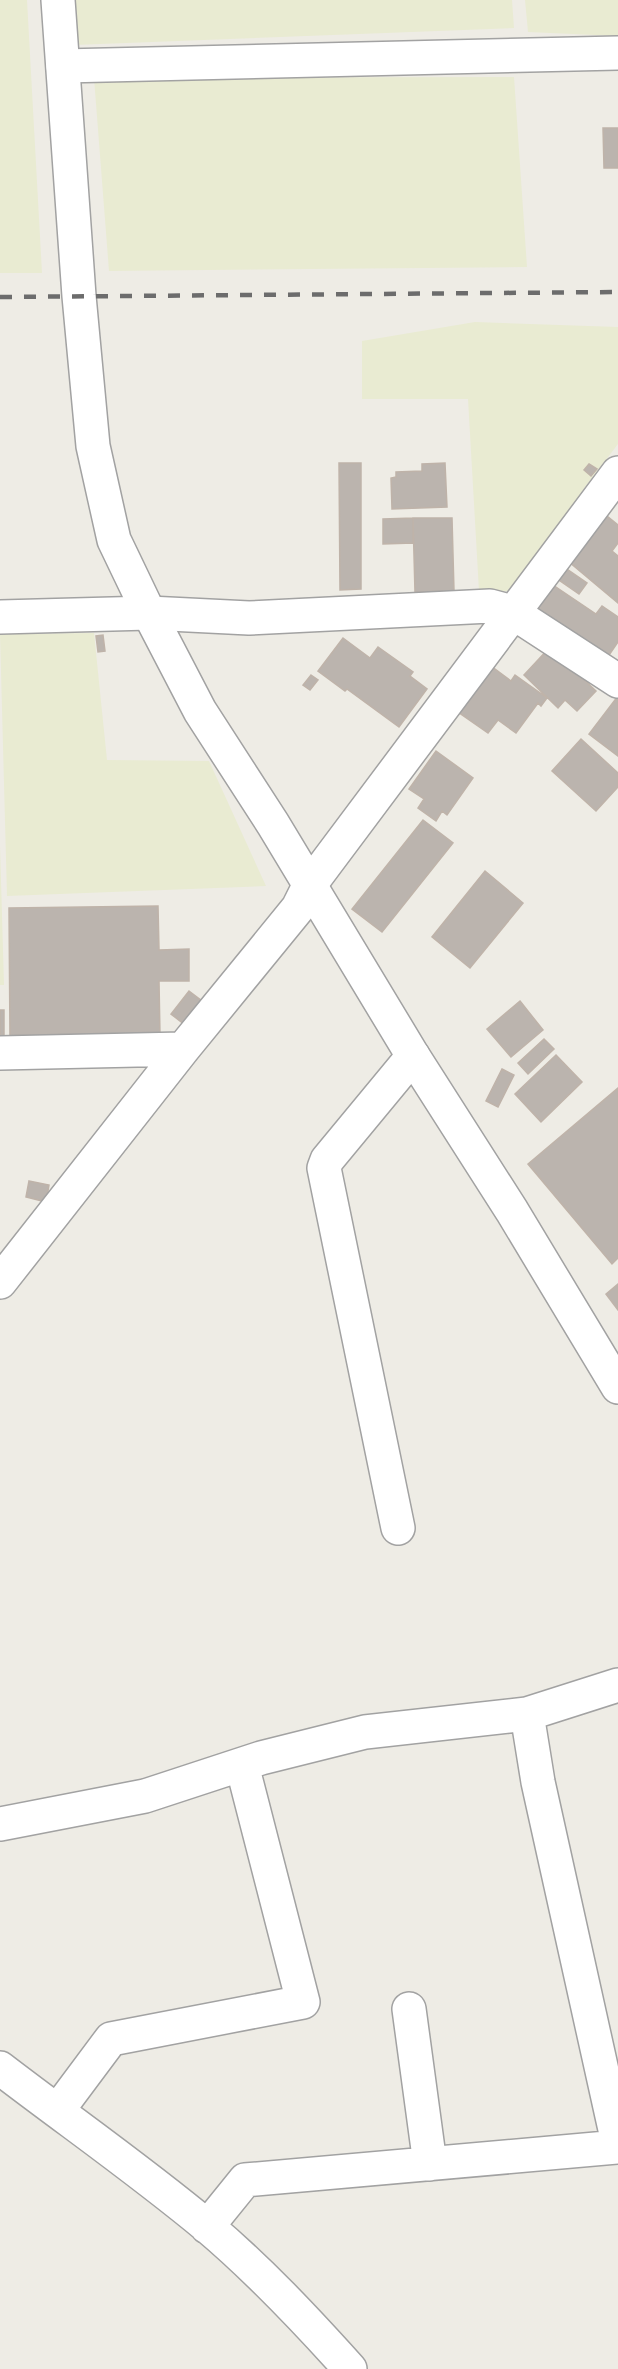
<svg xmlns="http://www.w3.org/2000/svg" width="618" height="2369" font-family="'Nunito Sans',sans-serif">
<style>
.farmland{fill:#e9ebd2}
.building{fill:#bbb4ae;stroke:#bfb3a9;stroke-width:1.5}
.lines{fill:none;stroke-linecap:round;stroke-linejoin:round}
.minor-casing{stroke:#a2a2a2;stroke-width:36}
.tertiary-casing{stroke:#a2a2a2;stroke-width:36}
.minor{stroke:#fff;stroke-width:33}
.tertiary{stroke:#fff;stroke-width:33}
.rail{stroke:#6c6c6c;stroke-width:4.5;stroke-dasharray:12 12;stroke-linecap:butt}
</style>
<rect width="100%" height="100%" fill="#eeece5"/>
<path class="farmland" d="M0,0H27L42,273H0Z
M71,0H512L514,28L74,45Z
M525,0H618V36L528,32Z
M514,77L527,267L109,271L94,78Z
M475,322L618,327V444L585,487L516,591H479L468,399H362V341Z
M94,633L107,760L209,761L266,886L7,896L0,634Z
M0,845L4,985H0Z"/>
<path class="building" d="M603,128H618V168H604Z
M339,463H361V589L340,590Z
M445,463L447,507L392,509L391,478L396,477V472L422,471V464Z
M589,464L597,469L591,476L584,470Z
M607,516L618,525V543L612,551L618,556V603L569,562Z
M413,518V543L383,544V519Z
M413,518H452L454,591L415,592Z
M564,567L587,583L579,594L556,578Z
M553,585L596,614L602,606L618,617V642L605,661L534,613Z
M103,635L105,651L98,652L96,636Z
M343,638L370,658L378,647L413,672L410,676L427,689L399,727L347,689L345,691L318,671Z
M550,647L596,691L577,711L565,700L558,708L524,675Z
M491,666L511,681L515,675L547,698L541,706L538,703L516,733L498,720L488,733L458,712Z
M311,675L318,680L310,690L303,685Z
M618,696V756L589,734Z
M581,739L618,773V787L596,811L552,771Z
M436,751L473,778L447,815L442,811L436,821L418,808L424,799L409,789Z
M423,820L453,843L382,932L352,909Z
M485,871L523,903L470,968L432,937Z
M158,906L159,950L189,949V981H159L160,1036L10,1039L9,908Z
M189,991L202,1001L185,1025L171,1014Z
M520,1001L543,1030L511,1057L487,1029Z
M0,1010H4V1038H0Z
M544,1039L554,1049L528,1074L518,1063Z
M556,1055L582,1082L541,1122L515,1094Z
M502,1069L514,1075L498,1107L486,1101Z
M618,1088V1258L612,1264L528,1164Z
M29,1181L49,1185L46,1202L26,1197Z
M618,1284V1310L606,1294Z"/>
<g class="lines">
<defs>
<path id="minor" d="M63,66L618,53
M0,617L149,613L249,618L490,606L512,612L618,681
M0,1053L183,1049
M0,1282L183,1049L298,908L309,886L618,473
M398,1528L324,1168L327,1160L413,1056
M527,1714L538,1782L618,2143
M0,1824L145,1796L261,1758L365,1732L527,1714L618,1685
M409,2009L430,2164
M0,2068C69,2121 141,2171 208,2227C259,2270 305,2319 350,2369
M58,2110L111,2039L303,2002L242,1765
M207,2227L245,2180L618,2147"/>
<path id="tertiary" d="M58,0L79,296L93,446L114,540L149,613L200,711L273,824L413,1056L512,1211L618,1387"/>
</defs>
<use href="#minor" class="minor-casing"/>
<use href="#tertiary" class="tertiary-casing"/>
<use href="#minor" class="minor"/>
<use href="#tertiary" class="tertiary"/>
<path class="rail" d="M0,297L618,292"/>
</g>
</svg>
